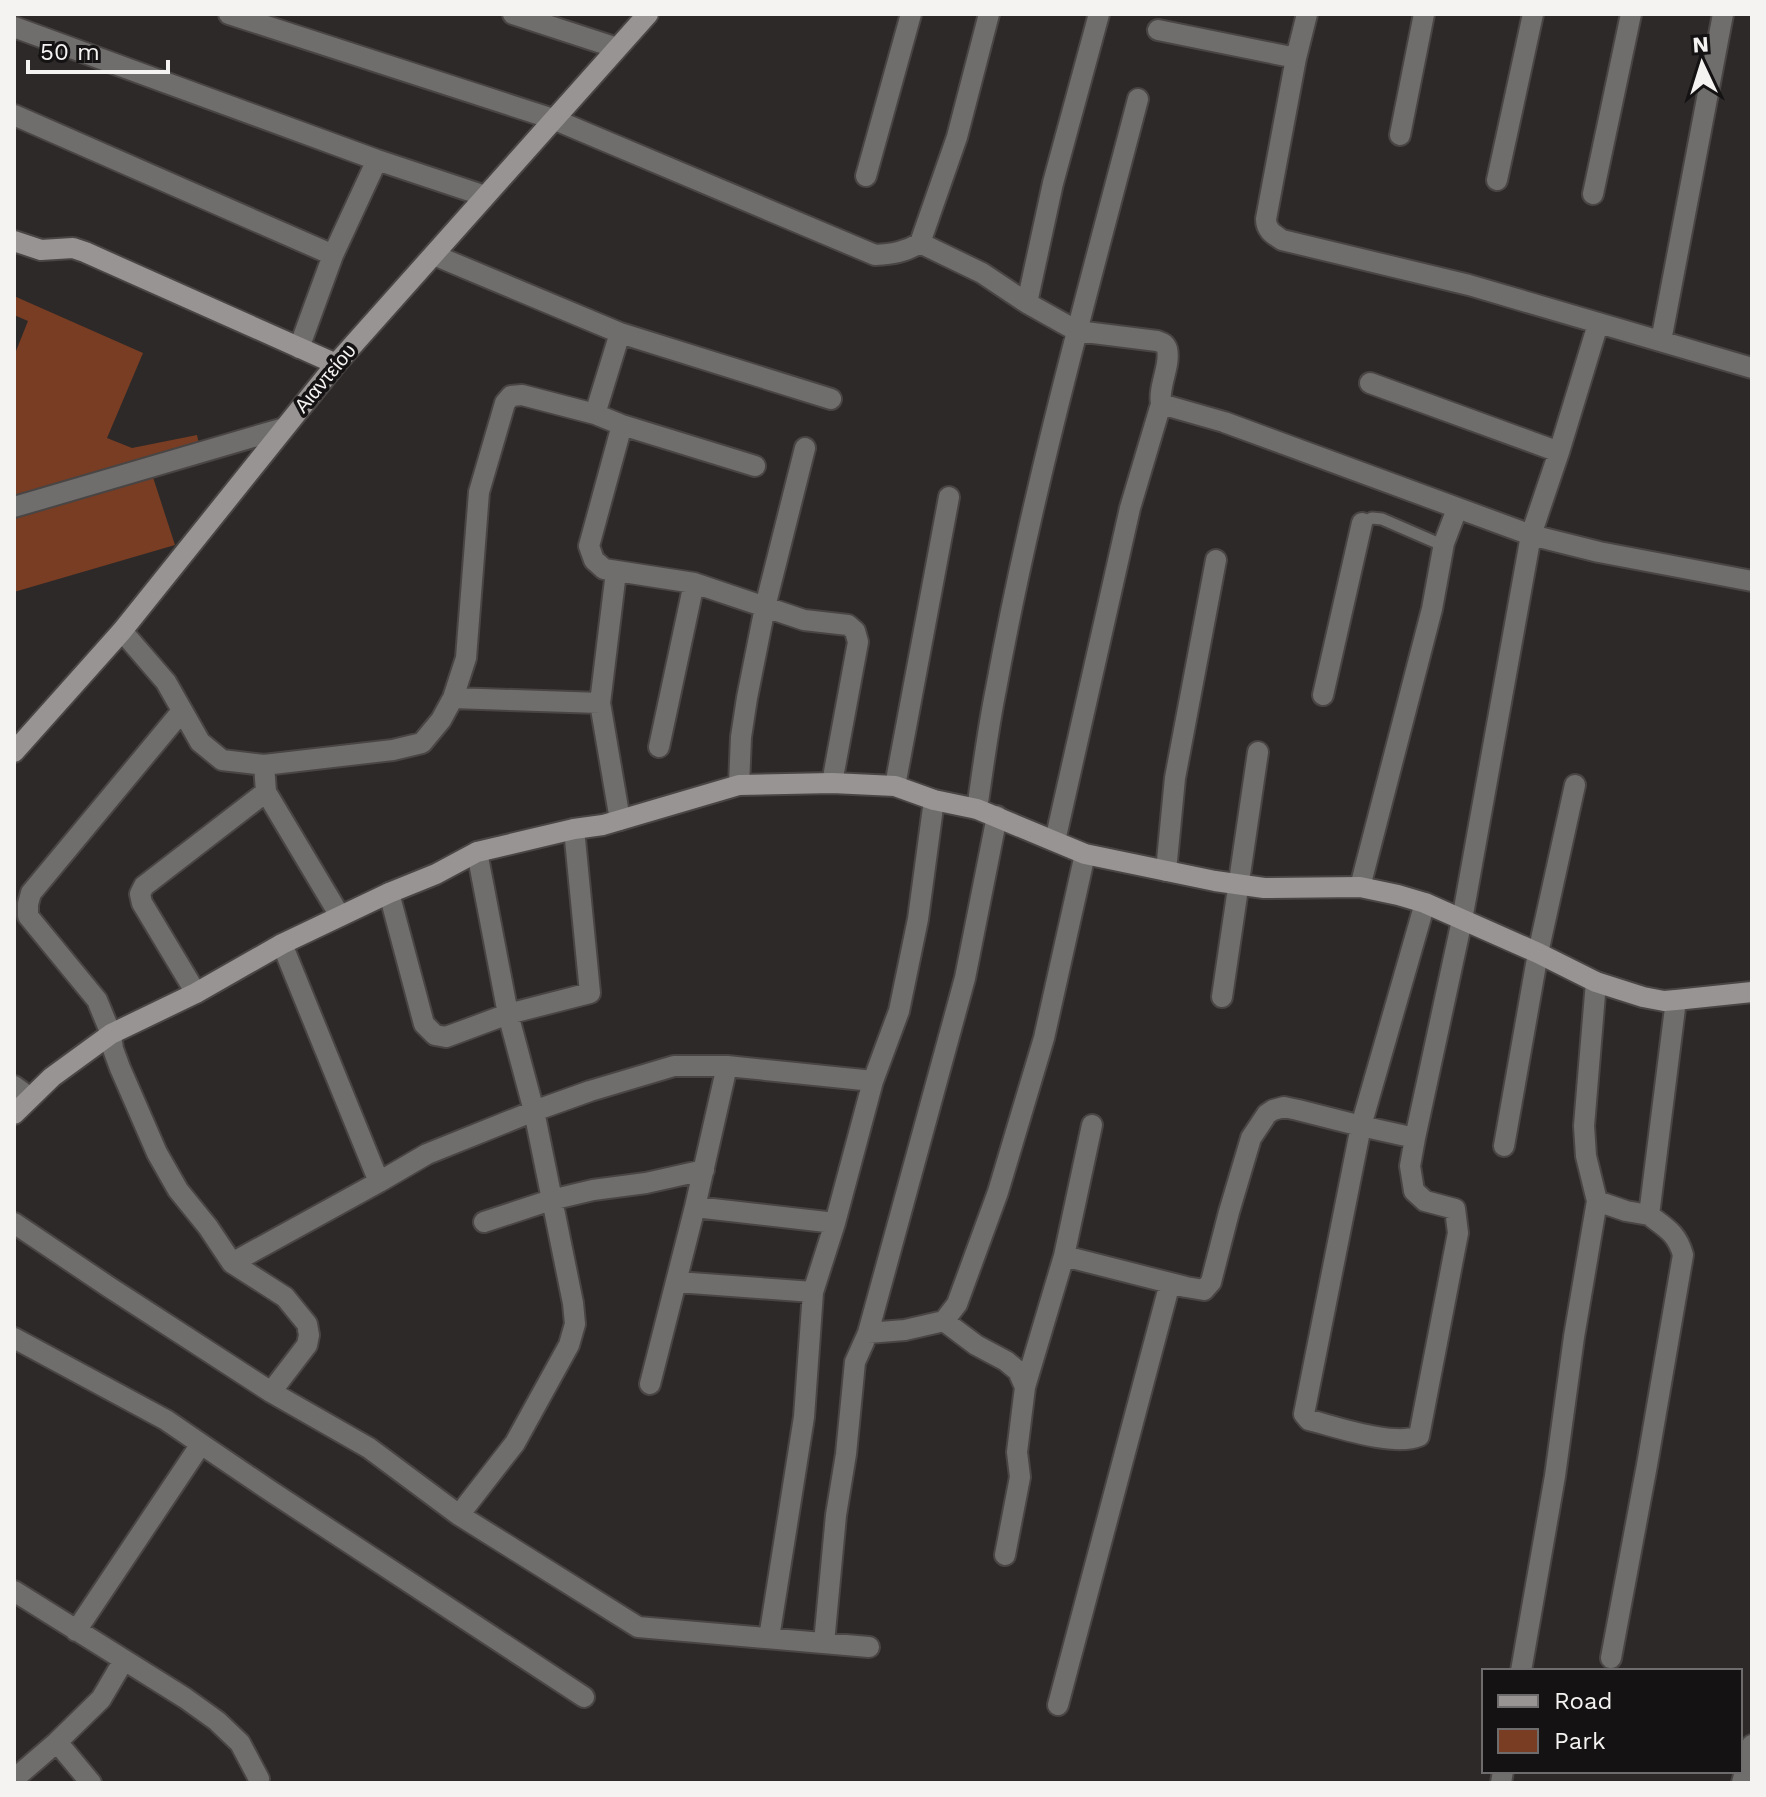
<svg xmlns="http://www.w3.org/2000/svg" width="1766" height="1797" font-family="'Work Sans',sans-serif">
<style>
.green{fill:#783d23}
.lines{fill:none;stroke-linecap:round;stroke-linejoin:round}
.lane-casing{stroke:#494544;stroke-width:15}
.street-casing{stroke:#494544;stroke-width:24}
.secondary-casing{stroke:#494544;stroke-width:24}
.lane{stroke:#706e6d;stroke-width:11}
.street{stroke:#706e6d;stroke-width:20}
.secondary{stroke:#979493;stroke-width:20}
.labels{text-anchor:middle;stroke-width:7;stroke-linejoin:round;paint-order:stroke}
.street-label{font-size:20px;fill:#f5f3f2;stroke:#141212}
</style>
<rect width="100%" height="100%" fill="#2d2928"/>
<path class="green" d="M14,296L143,353L107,438L132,448L197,435L200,449L149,465L175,545L14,592V356L28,321L14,315Z"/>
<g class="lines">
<defs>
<path id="lane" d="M1362,523L1372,518L1382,519L1435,542L1444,543"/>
<path id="street" d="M229,14L553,119L875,255C893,254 905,252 920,243L982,273L1027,303L1077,331L1157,341C1162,343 1165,343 1167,349C1171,365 1158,386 1161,404L1224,422L1531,535L1462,920L1415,1138L1410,1166L1414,1191L1425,1201L1455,1209L1458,1233L1419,1436C1394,1447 1337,1427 1309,1420L1304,1414L1361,1126L1425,903
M513,14L617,48
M1307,14L1296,58L1266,219C1266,230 1273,234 1282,240L1469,285L1752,368
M14,27L377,160L485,196
M1158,30L1296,58
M14,115L333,255
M1400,135L1424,14
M866,176L911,14
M1497,180L1533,14
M1593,194L1631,14
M920,243L957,137L989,14
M434,255L620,333L831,399
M1027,303L1053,183L1099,14
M1598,324L1559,452L1531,535L1599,552L1752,581
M1661,341L1723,14
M299,348L333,255L377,160
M1370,383L1559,452
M595,414L620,333
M622,425L589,546L594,560L604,569L694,583L804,620L848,625L855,631L858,642L832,783
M14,507L284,428
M616,572L600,703L620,820
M122,631L166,682L200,742L222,760L264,765L393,750L422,743L441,720L453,698L466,658L479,492L505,403L511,396L522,395L595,414L622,425L755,466
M1323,695L1362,523
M453,698L600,703
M182,711L31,893L28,904V916L97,1000L111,1034L113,1049L120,1068L157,1153L178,1190L208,1227L232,1263L285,1297L307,1324L309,1335L307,1345L271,1392
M659,747L694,583
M739,785L741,737L747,698L765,607L805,448
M895,786L949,497
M266,792L340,916
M977,809C983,769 988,728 996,689C1032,490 1087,294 1138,99
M1055,841L1130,508L1161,404
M1166,871L1175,778L1216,560
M1360,887L1432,609L1444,543L1457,509
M389,893L424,1024L435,1035L446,1037L508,1014L590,993L574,829
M282,944L379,1182
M196,993L142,903L140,894L144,886L266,792L264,765
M1222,997L1258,752
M14,1086L29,1097
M1504,1146L1538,953L1575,785
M1597,1201L1626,1211L1649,1215
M695,1207L835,1223
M484,1222L551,1200L593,1190L646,1183L704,1170
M14,1223L109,1287L271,1392L369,1448L459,1515L638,1627L869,1647
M1064,1256L1186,1287L1204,1290L1211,1282L1229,1212L1251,1138L1267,1114L1273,1110L1284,1107L1298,1110L1361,1126L1415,1138
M232,1263L379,1182L427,1154L534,1111L590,1091L674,1066H727L873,1081L899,1011L918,919L934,800
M677,1282L813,1292
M944,1321L976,1345L1006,1361L1018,1371L1025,1387L1017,1452L1020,1477L1005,1555
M868,1333L905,1330L944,1321L957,1304L998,1192L1044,1038L1085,854
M14,1338L166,1420L201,1444L76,1631
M650,1384L695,1207L727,1066
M1025,1387L1064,1256L1092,1125
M201,1444L269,1490L584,1697
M459,1515L515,1443L569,1345L575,1324L573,1303L534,1111L508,1014L477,852
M14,1591L185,1698L217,1721L240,1743L259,1779
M769,1638L804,1417L813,1292L835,1223L873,1081
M824,1643L836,1515L846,1454L855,1362L868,1333L965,978L997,816
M1611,1658L1647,1465L1683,1255C1677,1233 1666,1228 1649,1215L1676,1000
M1521,1671L1555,1476L1574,1337L1597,1201L1586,1156L1584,1126L1596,982
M1058,1705L1170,1283
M57,1742L91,1783
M14,1779L57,1742L101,1699L124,1660
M1501,1783L1503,1771
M1742,1783L1752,1745"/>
<path id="secondary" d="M14,241L41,250L73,248L85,252L336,364
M14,752L122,631L336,364L648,14
M14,1114L52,1077L111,1034L196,993L282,944L389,893L436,874L477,852L574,829L603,825L739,785L832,783L895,786L934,800L977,809L1085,854L1215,881L1264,888L1360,887L1398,895L1425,903L1538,953L1596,982L1643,997L1664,1001L1676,1000L1752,992"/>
</defs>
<use href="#lane" class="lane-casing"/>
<use href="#street" class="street-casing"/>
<use href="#secondary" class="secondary-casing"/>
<use href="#lane" class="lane"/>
<use href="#street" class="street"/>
<use href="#secondary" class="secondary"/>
</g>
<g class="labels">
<g class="street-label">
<text transform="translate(325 378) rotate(-50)" y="7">Αιαντείου</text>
</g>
</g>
<rect width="1766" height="1797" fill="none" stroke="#f5f3f2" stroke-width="32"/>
<rect x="1482" y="1669" width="260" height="104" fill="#141212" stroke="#6e6c6c" stroke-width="2"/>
<rect x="1498" y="1695" width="40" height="12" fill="#979493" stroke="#6e6c6c" stroke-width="2"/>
<text x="1554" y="1709" font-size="24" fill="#f5f3f2">Road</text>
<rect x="1498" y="1729" width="40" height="24" fill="#783d23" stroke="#6e6c6c" stroke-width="2"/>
<text x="1554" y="1749" font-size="24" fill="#f5f3f2">Park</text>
<g transform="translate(1702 64) rotate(356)" stroke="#141212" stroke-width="6" paint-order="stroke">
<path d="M0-6L14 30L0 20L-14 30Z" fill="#f5f3f2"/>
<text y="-12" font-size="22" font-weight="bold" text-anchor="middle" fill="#f5f3f2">N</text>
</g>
<path d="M28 60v12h140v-12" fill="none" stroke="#f5f3f2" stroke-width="4"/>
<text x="40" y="60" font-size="24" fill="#f5f3f2" stroke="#141212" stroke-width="6" paint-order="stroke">50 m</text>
</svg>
